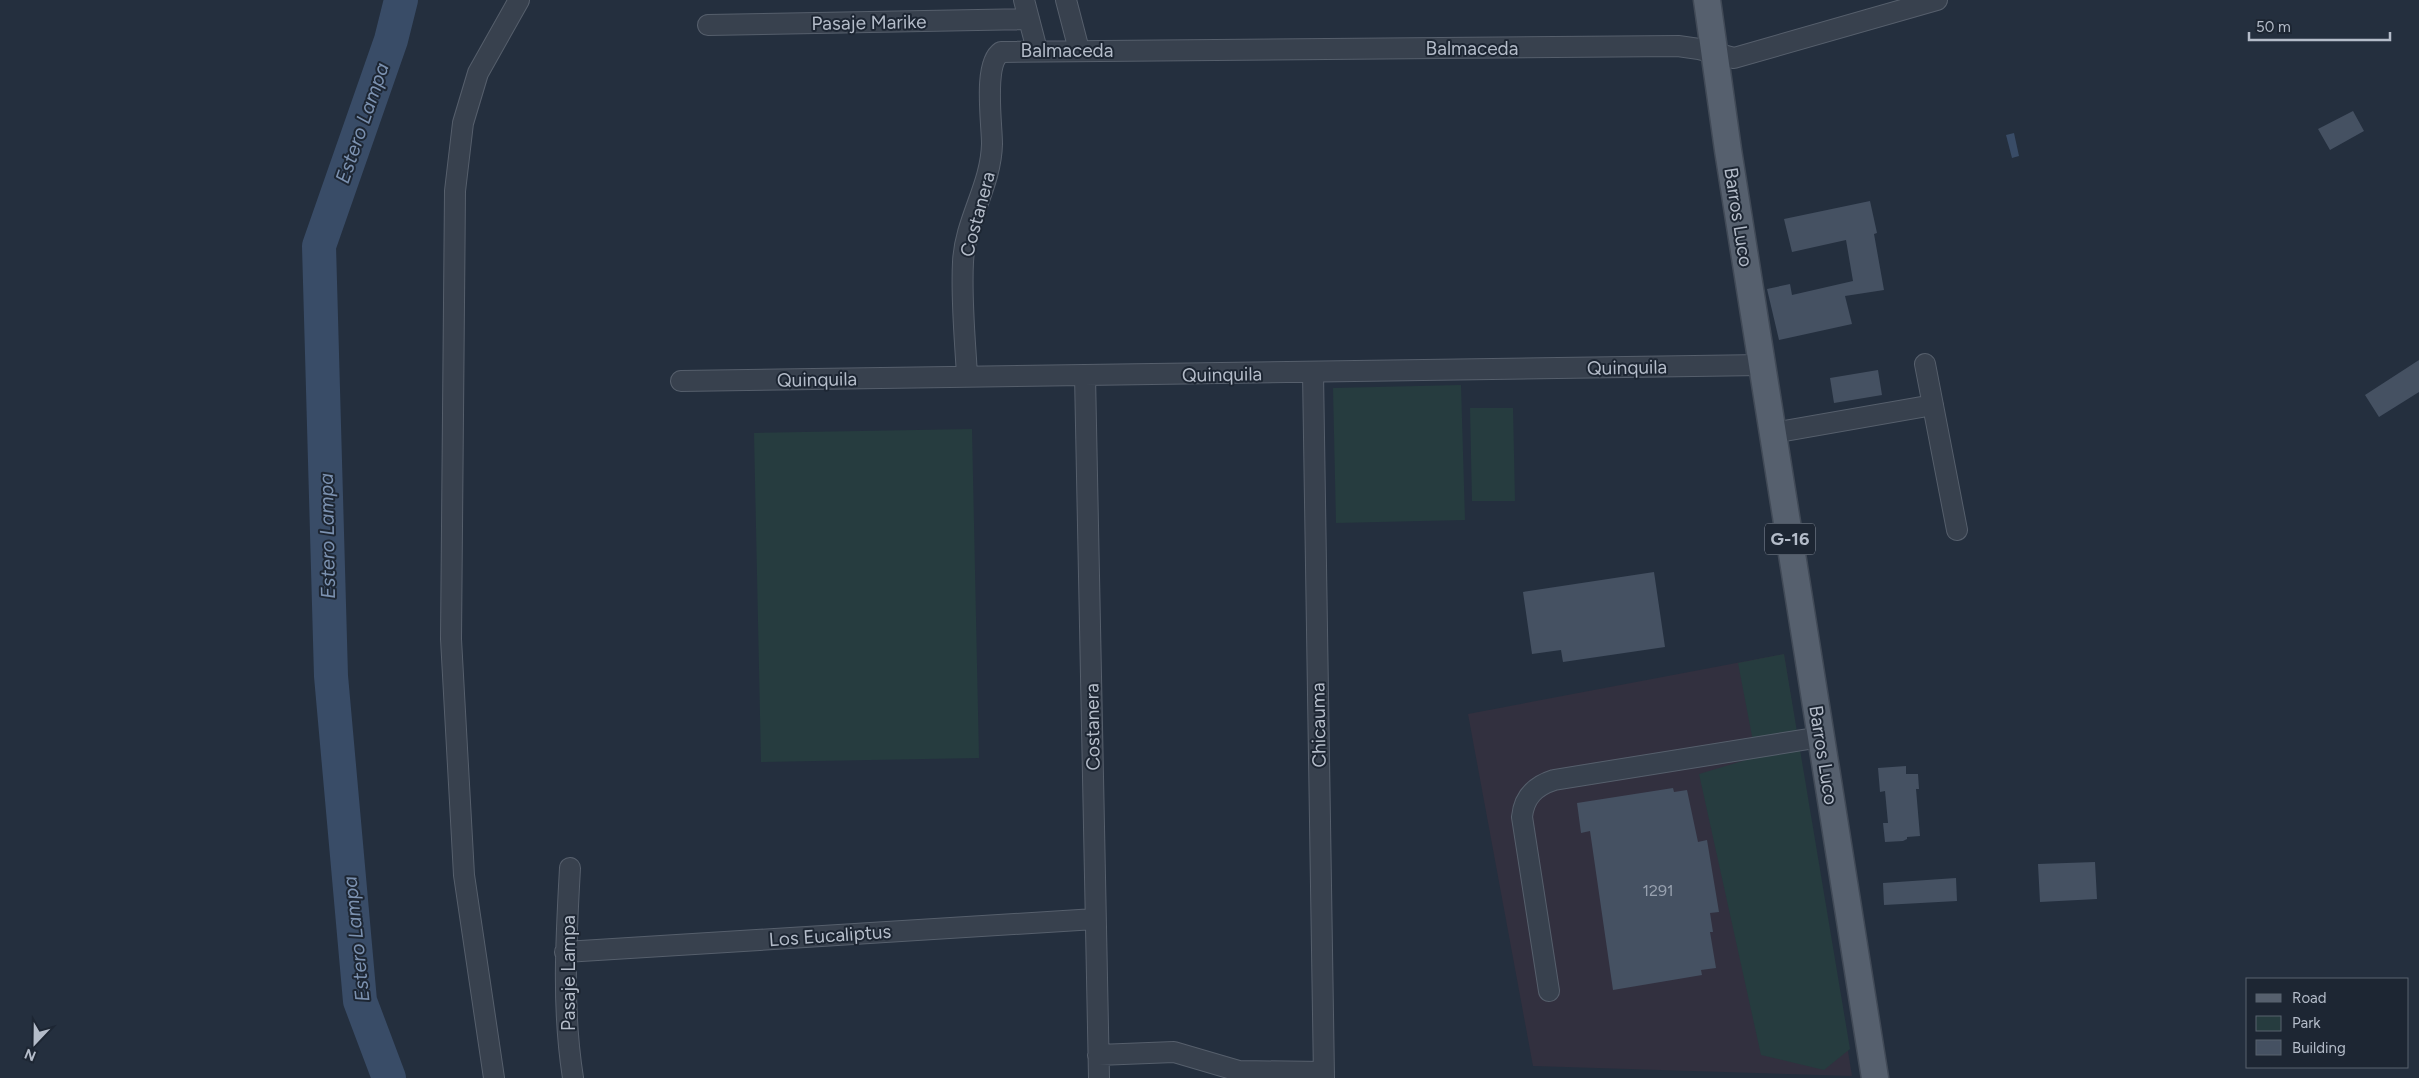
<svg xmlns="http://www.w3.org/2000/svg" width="2419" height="1078" font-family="Figtree,sans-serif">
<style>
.medical{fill:#32303f}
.green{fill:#263c3f}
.water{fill:#394c67}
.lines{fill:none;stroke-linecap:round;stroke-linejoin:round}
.river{stroke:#394c67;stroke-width:34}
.building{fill:#455162}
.minor-casing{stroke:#565f6c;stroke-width:22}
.major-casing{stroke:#414a57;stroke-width:29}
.minor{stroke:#38414e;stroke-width:20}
.major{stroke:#56606e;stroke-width:26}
.labels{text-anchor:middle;stroke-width:4;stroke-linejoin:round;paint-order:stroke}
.number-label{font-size:16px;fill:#98a1af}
.shield{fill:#1d2633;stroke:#878f9c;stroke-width:1}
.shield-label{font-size:18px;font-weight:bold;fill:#b4bcc9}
.street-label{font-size:19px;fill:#b4bcc9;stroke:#1d2633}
.water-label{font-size:20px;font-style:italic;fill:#7c92b1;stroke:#1d2633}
</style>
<rect width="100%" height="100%" fill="#242f3e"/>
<path class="medical" d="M1784,654L1852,1076L1533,1066L1468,714Z"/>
<path class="green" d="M1461,385L1465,520L1336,523L1333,388Z
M1470,408H1513L1515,501H1472Z
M972,429L979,758L761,762L754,433Z
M1784,654L1850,1049L1824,1070L1761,1055L1699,774L1756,757L1738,663Z"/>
<path class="water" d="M2014,133L2019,156L2012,158L2006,135Z"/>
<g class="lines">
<path class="river" d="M389,1078L360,1001L331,676L319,246L391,40L401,0"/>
</g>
<path class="building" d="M2353,111L2364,131L2330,150L2318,129Z
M1870,201L1877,233L1874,234L1884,290L1845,296L1852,324L1779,340L1767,289L1790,284L1792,295L1853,281L1846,240L1792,252L1784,219Z
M2419,360V392L2379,417L2365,395Z
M1878,370L1882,395L1834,403L1830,378Z
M1654,572L1665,647L1563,662L1561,650L1532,654L1523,592Z
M1906,766V774H1918L1919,789H1916L1920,836L1907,837V839L1903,841L1885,842L1883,823H1888L1885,791L1880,792L1878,768Z
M1673,788L1674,792L1687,790L1698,842L1707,840L1719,912L1710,913L1713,932H1710L1716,968L1701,970L1702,975L1613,990L1590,831L1581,833L1577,803Z
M2095,862L2097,899L2040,902L2038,864Z
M1956,878L1957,901L1884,905L1883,883Z"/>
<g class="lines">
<defs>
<path id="minor" d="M1024,0L1037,50
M1066,0L1079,50
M708,25L1029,19
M1925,364L1957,530
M1313,373L1324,1078
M1085,375L1099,1078
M967,376C965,338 961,300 963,262C965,220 991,186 992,144C992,123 983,64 1001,52L1678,46L1699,49L1734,58L1937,0
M681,381L1762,365
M1773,433L1933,405
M570,868C566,939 562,1008 573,1078
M565,952L1095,919
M1549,991L1522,817C1524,797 1535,786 1554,780L1821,737
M1098,1055L1174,1052L1239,1071L1324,1072
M494,1078L464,875L451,639L455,191L463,123L478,73L519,0"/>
<path id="major" d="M1707,0L1728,150L1875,1078"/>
</defs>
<use href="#minor" class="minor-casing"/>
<use href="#major" class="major-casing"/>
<use href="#minor" class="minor"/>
<use href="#major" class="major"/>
</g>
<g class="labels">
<g class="number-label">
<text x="1658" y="896">1291</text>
</g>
<rect class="shield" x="1765" y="523.5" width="50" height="31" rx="4"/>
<g class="shield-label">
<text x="1790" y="545">G-16</text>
</g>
<g class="street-label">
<text transform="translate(869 22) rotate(-1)" y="7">Pasaje Marike</text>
<text x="1472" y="55">Balmaceda</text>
<text x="1067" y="57">Balmaceda</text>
<text transform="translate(977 214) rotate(-75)" y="7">Costanera</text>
<text transform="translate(1739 217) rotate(81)" y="7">Barros Luco</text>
<text transform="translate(1627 367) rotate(-1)" y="7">Quinquila</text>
<text transform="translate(1222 374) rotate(-1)" y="7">Quinquila</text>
<text transform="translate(817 379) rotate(-1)" y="7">Quinquila</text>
<text transform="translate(1318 725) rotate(-91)" y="7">Chicauma</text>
<text transform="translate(1092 727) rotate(-91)" y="7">Costanera</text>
<text transform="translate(1824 755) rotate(81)" y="7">Barros Luco</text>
<text transform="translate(830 935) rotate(-4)" y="7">Los Eucaliptus</text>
<text transform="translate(568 973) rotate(-90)" y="7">Pasaje Lampa</text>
</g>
<g class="water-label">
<text transform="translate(362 123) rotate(-71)" y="7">Estero Lampa</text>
<text transform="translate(327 536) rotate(-91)" y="7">Estero Lampa</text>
<text transform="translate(356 939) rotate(-96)" y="7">Estero Lampa</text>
</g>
</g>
<rect x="2246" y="978" width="162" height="90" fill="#1d2633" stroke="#59626f"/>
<rect x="2256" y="994" width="25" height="8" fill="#56606e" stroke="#59626f"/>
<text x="2292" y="1003" font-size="15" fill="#b4bcc9">Road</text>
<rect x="2256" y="1016" width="25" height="15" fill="#263c3f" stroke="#59626f"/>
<text x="2292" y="1028" font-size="15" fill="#b4bcc9">Park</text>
<rect x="2256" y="1040" width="25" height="15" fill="#455162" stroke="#59626f"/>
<text x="2292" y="1053" font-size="15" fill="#b4bcc9">Building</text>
<g transform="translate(35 1043) rotate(202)" stroke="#1d2633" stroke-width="4" paint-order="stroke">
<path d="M0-4L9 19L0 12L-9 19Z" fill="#b4bcc9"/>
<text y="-8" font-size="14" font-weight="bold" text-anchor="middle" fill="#b4bcc9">N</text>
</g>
<path d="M2249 32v8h141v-8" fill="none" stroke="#b4bcc9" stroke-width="2.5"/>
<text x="2256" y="32" font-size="15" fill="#b4bcc9" stroke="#1d2633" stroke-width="4" paint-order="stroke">50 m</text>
</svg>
